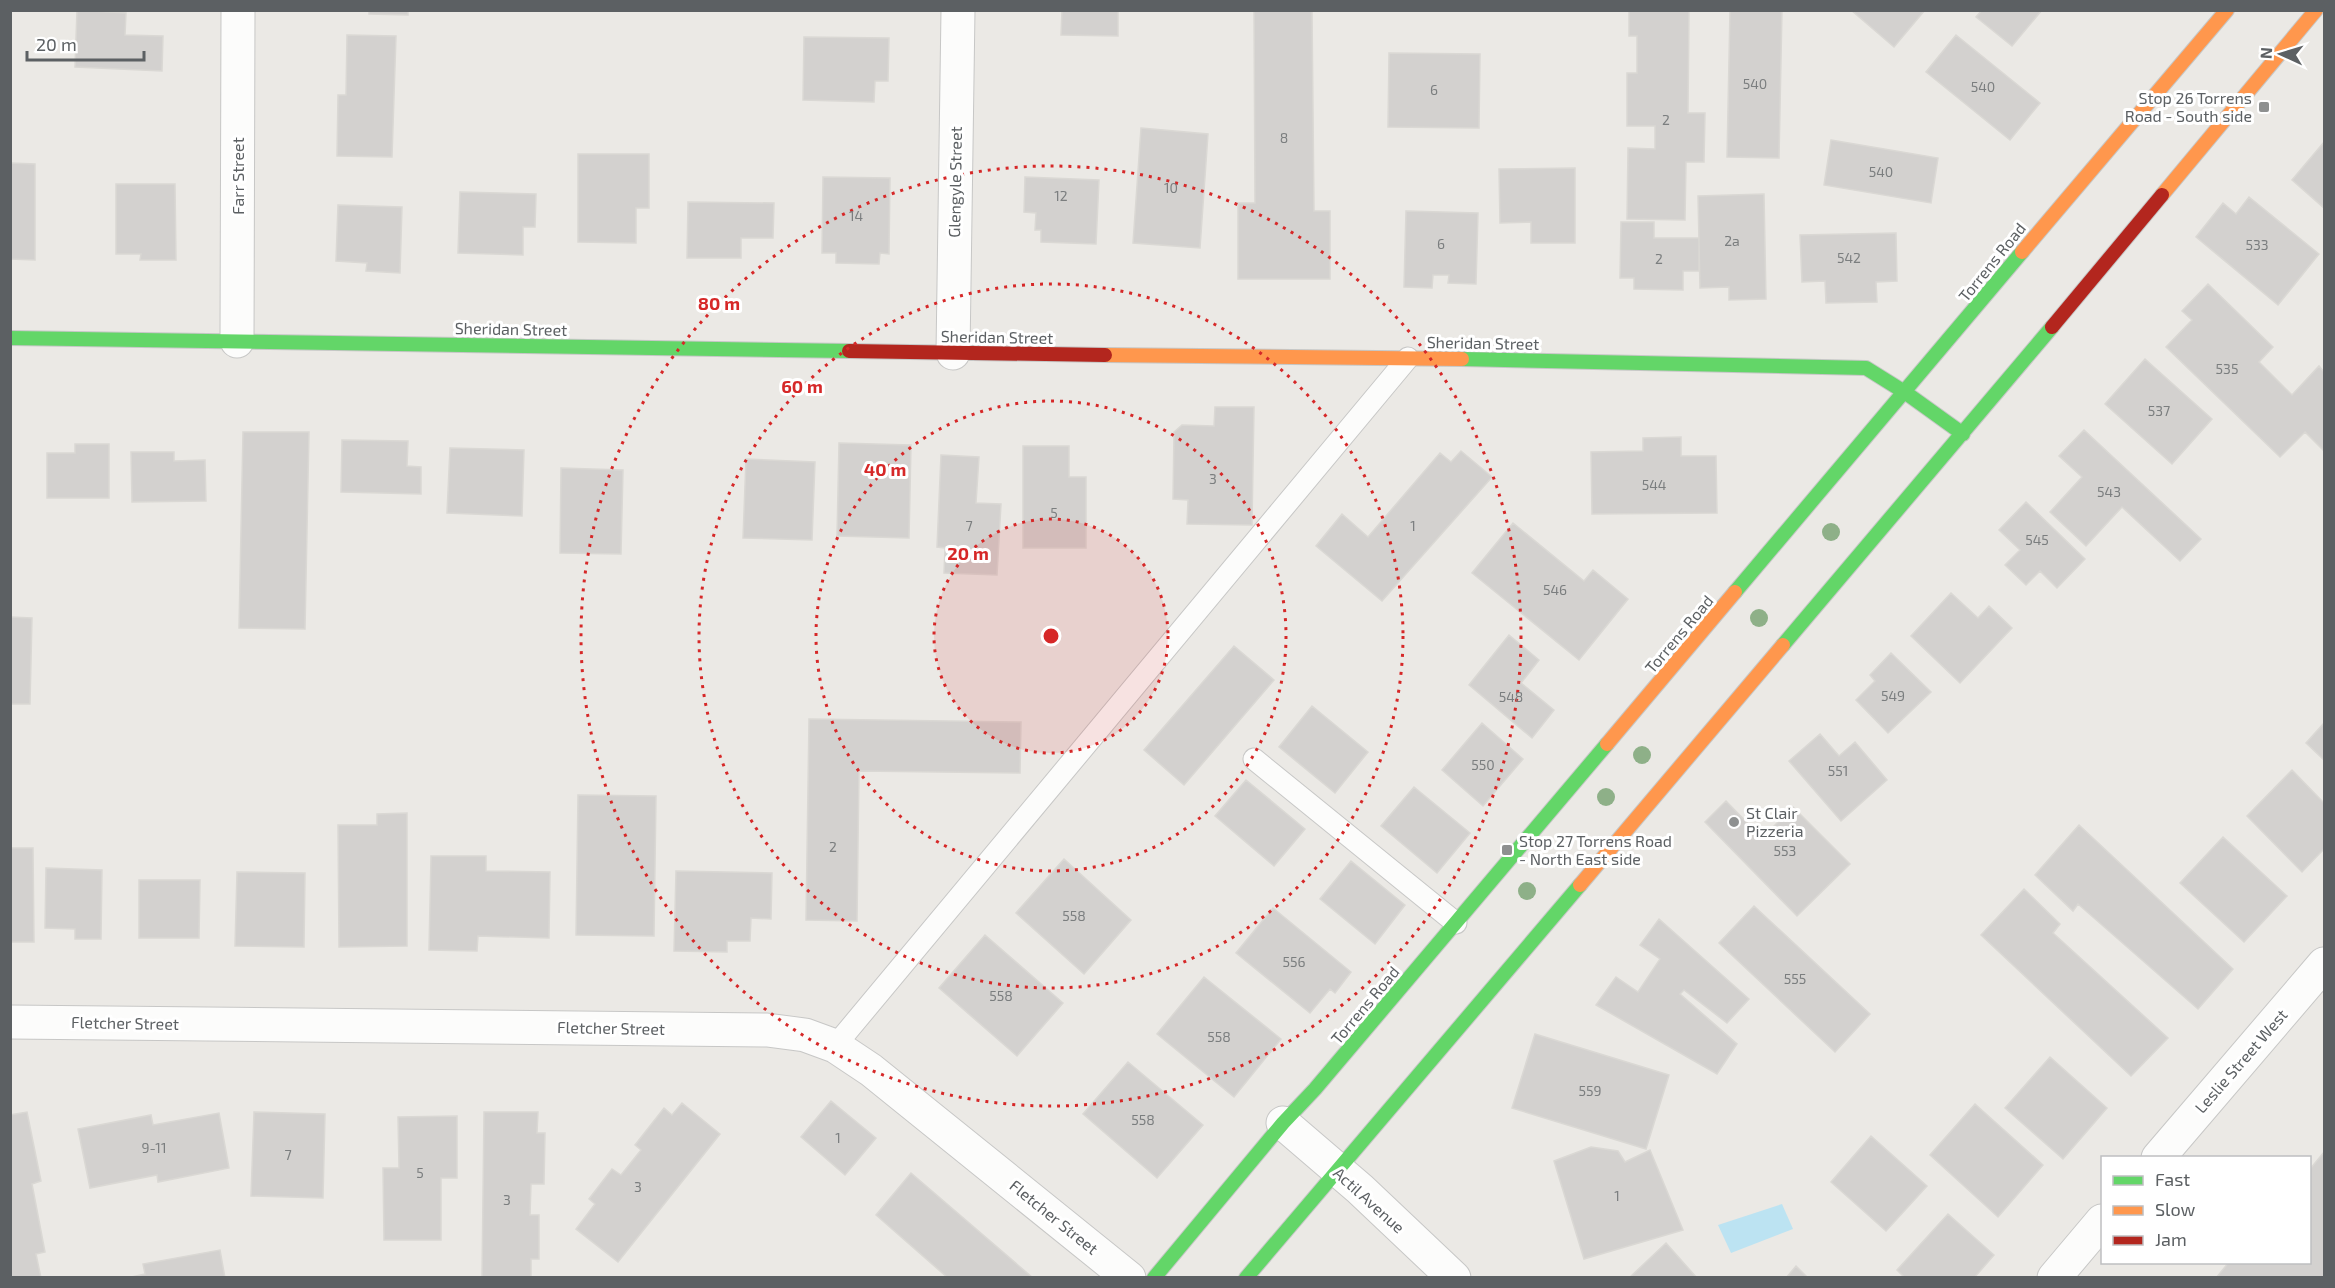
<svg xmlns="http://www.w3.org/2000/svg" width="2335" height="1288" font-family="'Exo 2',sans-serif">
<style>
.water{fill:#bce3f2}
.building{fill:#d3d1cf;stroke:#dad8d4;stroke-width:1.5}
.lines{fill:none;stroke-linecap:round;stroke-linejoin:round}
.lane-casing{stroke:#c7c7c6;stroke-width:23}
.street-casing{stroke:#c7c7c6;stroke-width:35}
.fast-casing{stroke:#c6c7c6;stroke-width:16}
.slow-casing{stroke:#c6c7c6;stroke-width:16}
.jam-casing{stroke:#c6c7c6;stroke-width:16}
.lane{stroke:#fcfcfb;stroke-width:21}
.street{stroke:#fcfcfb;stroke-width:33}
.fast{stroke:#63d668;stroke-width:14}
.slow{stroke:#ff974d;stroke-width:14}
.jam{stroke:#b3261e;stroke-width:14}
.tree{fill:#8eb088}
.ring{fill:none;stroke:#d62828;stroke-width:3;stroke-dasharray:3 6}
.poi-dot{fill:#8e9090;stroke:#fff;stroke-width:2}
.labels{text-anchor:middle;stroke-width:6;stroke-linejoin:round;paint-order:stroke}
.number-label{font-size:14px;fill:#7b7e7f}
.poi-label{font-size:16px;fill:#5c6063;stroke:#fff;text-anchor:start}
.street-label{font-size:16px;fill:#5c6063;stroke:#fff}
.centre{fill:#d62828;stroke:#fff;stroke-width:3}
.ring-label{font-size:18px;text-anchor:middle;font-weight:bold;fill:#d62828;stroke:#fff;stroke-width:6;stroke-linejoin:round;paint-order:stroke}
</style>
<rect width="100%" height="100%" fill="#ebe9e5"/>
<path class="water" d="M1782,1204L1793,1229L1731,1253L1718,1225Z"/>
<path class="building" d="M77,10L126,13L125,35L163,36L162,71L75,67Z
M369,10H408V15L369,14Z
M1062,10H1118V36L1061,35Z
M1254,10H1312L1314,211H1330V279H1238V203H1255Z
M1629,10H1689L1688,113H1705L1704,162H1686L1685,220L1627,219L1628,148L1655,149V126H1627V73H1637V36H1629Z
M1730,10H1782L1779,158L1727,157Z
M1851,10H1925L1894,47Z
M1982,10H2042L2012,46L1976,17Z
M347,35L396,36L392,157L337,156L338,95H346Z
M1956,35L2040,103L2010,140L1926,72Z
M804,37L889,38L888,81H875L874,102L803,100Z
M1389,53L1480,54L1479,128L1388,127Z
M1141,128L1208,134L1200,248L1133,243Z
M1831,140L1938,158L1931,203L1824,185Z
M2324,142V208L2292,180Z
M578,154H649V208H636V243L578,242Z
M10,163L35,164V260L10,259Z
M1575,168V243H1531V222L1500,223L1499,169Z
M823,177L890,178L889,254L880,253L879,264L836,263V253H822Z
M1025,177L1099,180L1096,244L1041,242V230H1035L1036,213L1024,212Z
M116,184H175L176,260H140L141,254H116Z
M460,192L536,194L535,227H523V255L458,253Z
M1764,194L1766,299L1729,300V287L1700,288L1698,196Z
M2249,197L2319,254L2278,305L2196,237L2223,203L2236,214Z
M688,202L774,203L773,238H741V258H687Z
M338,205L402,207L400,273L366,271L367,263L336,261Z
M1406,211L1478,213L1476,284L1448,283L1449,275H1433L1432,288L1404,287Z
M1621,222H1654V238H1699V271H1683V290L1634,289V278H1620Z
M1896,233L1897,281L1876,282L1877,302L1826,303L1825,281L1802,282L1800,235Z
M2208,284L2273,347L2259,362L2292,395L2319,366L2324,372V451L2305,432L2280,457L2166,347L2192,320L2182,311Z
M2145,359L2212,419L2172,464L2105,404Z
M1215,407H1254L1252,525L1187,524L1188,500L1173,499L1174,432L1182,425L1214,426Z
M2084,430L2201,539L2180,561L2122,507L2086,546L2050,512L2082,477L2059,456Z
M243,432H309L305,629L239,628Z
M1681,437V456H1716L1717,513L1592,514L1591,452L1643,451V438Z
M342,440L408,441L407,466L421,467V494L341,492Z
M839,443L911,445L909,538L837,536Z
M75,444H109V498H47V453H75Z
M1023,446H1069V477H1086V548H1023Z
M450,448L524,450L522,516L447,513Z
M1461,451L1492,477L1382,601L1316,546L1342,514L1368,537L1440,453L1451,462Z
M131,452H174V461L205,460L206,501L132,502Z
M941,455L979,457L976,503L1001,504L997,575L944,573L945,548L937,547Z
M746,459L815,462L812,540L743,538Z
M561,468L623,470L621,554L560,553Z
M2026,502L2085,559L2057,588L2040,571L2026,585L2005,565L2020,550L1999,530Z
M1513,523L1584,581L1593,570L1628,599L1579,660L1472,573Z
M1951,593L1978,618L1989,606L2012,628L1960,683L1911,636Z
M10,617L32,618L30,704H10Z
M1509,635L1539,660L1521,683L1554,710L1532,738L1469,685Z
M1234,646L1274,680L1184,785L1144,750Z
M1891,653L1931,692L1888,733L1856,700L1875,681L1870,675Z
M1312,706L1368,752L1335,793L1279,747Z
M809,719L1021,722L1020,773L859,771L857,921L806,920Z
M1482,723L1523,759L1483,806L1442,770Z
M2324,723V760L2306,743Z
M1820,734L1839,756L1855,742L1887,780L1841,821L1789,761Z
M2292,770L2324,803V849L2302,872L2247,816Z
M1246,780L1305,829L1274,866L1215,816Z
M1414,787L1470,833L1437,873L1381,826Z
M578,795L656,796L654,936L576,935Z
M1726,801L1762,838L1793,807L1850,864L1797,916L1705,822Z
M407,813V946L339,947L338,825H377V814Z
M2079,825L2233,969L2198,1009L2078,904L2073,911L2035,875Z
M2223,837L2287,896L2244,942L2180,883Z
M10,848H33L34,942H10Z
M431,856H486V871L550,872L549,938L478,936L477,951L429,950Z
M1064,859L1131,920L1084,974L1016,913Z
M1351,861L1405,905L1375,944L1320,899Z
M46,868L102,870L101,939H75V929L45,928Z
M676,871L772,873L771,919L751,918L750,941H727V952L674,951Z
M237,872L305,873L304,947L235,946Z
M139,880H200L199,938H139Z
M2024,889L2060,924L2053,933L2168,1038L2131,1076L1981,935Z
M1754,906L1870,1014L1835,1052L1719,943Z
M1273,908L1351,972L1335,993L1330,989L1310,1013L1236,953Z
M1659,919L1749,999L1727,1023L1684,990L1680,994L1737,1044L1717,1074L1596,1005L1616,977L1638,992L1660,959L1640,945Z
M985,935L1063,1003L1017,1056L939,988Z
M1204,977L1281,1039L1234,1097L1157,1034Z
M1535,1034L1669,1075L1646,1149L1512,1108Z
M2050,1057L2107,1108L2063,1159L2005,1108Z
M1128,1062L1203,1125L1157,1178L1083,1114Z
M831,1101L876,1138L845,1175L801,1137Z
M682,1103L720,1134L618,1262L576,1229L595,1204L589,1199L612,1169L621,1175L641,1150L635,1145L664,1108L672,1115Z
M1975,1104L2043,1165L1998,1217L1930,1155Z
M27,1112L41,1181L32,1184L45,1252L36,1254L41,1278H10V1115Z
M254,1112L325,1114L323,1198L251,1196Z
M484,1112H538L537,1133H545L544,1184H531L530,1215H539V1259H531V1278H482Z
M219,1113L229,1168L158,1182L157,1175L90,1188L78,1129L151,1115L153,1125Z
M457,1116V1178H441V1240H384L383,1168H399L398,1117Z
M1871,1136L1927,1186L1886,1231L1831,1182Z
M1591,1147L1618,1151L1625,1162L1650,1150L1683,1230L1584,1259L1554,1161Z
M2324,1152V1278H2216L2229,1262H2310V1169Z
M911,1173L1033,1278H948L876,1215Z
M1948,1214L1994,1255L1974,1278H1905L1897,1270Z
M1666,1243L1697,1278H1629Z
M220,1250L225,1278H127L145,1274L143,1264Z
M1796,1266L1808,1278H1786Z"/>
<g class="lines">
<defs>
<path id="lane" d="M1254,759L1456,923
M835,1046L1408,358"/>
<path id="street" d="M237,341L238,10
M953,353L958,10
M10,1022L767,1030L805,1035L835,1046L871,1070L1129,1278
M1283,1123L1360,1189L1454,1278
M2158,1158L2324,964
M2054,1278L2102,1221"/>
<path id="fast" d="M10,338L849,351
M1462,359L1866,368L1906,393L1963,434
M1735,592L2022,252
M1783,645L2052,327
M1154,1278L1283,1123L1315,1089L1607,744
M1246,1278L1580,885"/>
<path id="slow" d="M2162,195L2316,10
M2022,252L2227,10
M1105,355L1462,359
M1607,744L1735,592
M1580,885L1783,645"/>
<path id="jam" d="M2052,327L2162,195
M849,351L1105,355"/>
</defs>
<use href="#lane" class="lane-casing"/>
<use href="#street" class="street-casing"/>
<use href="#fast" class="fast-casing"/>
<use href="#slow" class="slow-casing"/>
<use href="#jam" class="jam-casing"/>
<use href="#lane" class="lane"/>
<use href="#street" class="street"/>
<use href="#fast" class="fast"/>
<use href="#slow" class="slow"/>
<use href="#jam" class="jam"/>
</g>
<g class="tree">
<circle cx="1831" cy="532" r="9"/>
<circle cx="1759" cy="618" r="9"/>
<circle cx="1642" cy="755" r="9"/>
<circle cx="1606" cy="797" r="9"/>
<circle cx="1527" cy="891" r="9"/>
</g>
<circle cx="1051" cy="636" r="117" fill="#d62828" fill-opacity=".12"/>
<g class="ring">
<circle cx="1051" cy="636" r="117"/>
<circle cx="1051" cy="636" r="235"/>
<circle cx="1051" cy="636" r="352"/>
<circle cx="1051" cy="636" r="470"/>
</g>
<g class="poi-dot">
<rect x="2258" y="101" width="12" height="12" rx="3"/>
<circle cx="1734" cy="822" r="6"/>
<rect x="1501" y="844" width="12" height="12" rx="3"/>
</g>
<g class="labels">
<g class="number-label">
<text x="1755" y="89">540</text>
<text x="1983" y="92">540</text>
<text x="1434" y="95">6</text>
<text x="1666" y="125">2</text>
<text x="1284" y="143">8</text>
<text x="1881" y="177">540</text>
<text x="1171" y="193">10</text>
<text x="1061" y="201">12</text>
<text x="856" y="221">14</text>
<text x="1732" y="246">2a</text>
<text x="1441" y="249">6</text>
<text x="2257" y="250">533</text>
<text x="1849" y="263">542</text>
<text x="1659" y="264">2</text>
<text x="2227" y="374">535</text>
<text x="2159" y="416">537</text>
<text x="1213" y="484">3</text>
<text x="1654" y="490">544</text>
<text x="2109" y="497">543</text>
<text x="1054" y="518">5</text>
<text x="969" y="531">7</text>
<text x="1413" y="531">1</text>
<text x="2037" y="545">545</text>
<text x="1555" y="595">546</text>
<text x="1893" y="701">549</text>
<text x="1511" y="702">548</text>
<text x="1483" y="770">550</text>
<text x="1838" y="776">551</text>
<text x="833" y="852">2</text>
<text x="1785" y="856">553</text>
<text x="1074" y="921">558</text>
<text x="1294" y="967">556</text>
<text x="1795" y="984">555</text>
<text x="1001" y="1001">558</text>
<text x="1219" y="1042">558</text>
<text x="1590" y="1096">559</text>
<text x="1143" y="1125">558</text>
<text x="838" y="1143">1</text>
<text x="154" y="1153">9-11</text>
<text x="288" y="1160">7</text>
<text x="420" y="1178">5</text>
<text x="638" y="1192">3</text>
<text x="1617" y="1201">1</text>
<text x="507" y="1205">3</text>
</g>
<g class="poi-label">
<text x="2252" y="104" text-anchor="end">Stop 26 Torrens<tspan x="2252" dy="18">Road - South side</tspan></text>
<text x="1746" y="819">St Clair<tspan x="1746" dy="18">Pizzeria</tspan></text>
<text x="1519" y="847">Stop 27 Torrens Road<tspan x="1519" dy="18">- North East side</tspan></text>
</g>
<g class="street-label">
<text transform="translate(238 176) rotate(-90)" y="6">Farr Street</text>
<text transform="translate(955 182) rotate(-89)" y="6">Glengyle Street</text>
<text transform="translate(1992 262) rotate(-51)" y="6">Torrens Road</text>
<text transform="translate(511 329) rotate(1)" y="6">Sheridan Street</text>
<text transform="translate(997 337) rotate(1)" y="6">Sheridan Street</text>
<text transform="translate(1483 343) rotate(1)" y="6">Sheridan Street</text>
<text transform="translate(1679 634) rotate(-50)" y="6">Torrens Road</text>
<text transform="translate(1365 1005) rotate(-50)" y="6">Torrens Road</text>
<text transform="translate(125 1023) rotate(1)" y="6">Fletcher Street</text>
<text transform="translate(611 1028) rotate(1)" y="6">Fletcher Street</text>
<text transform="translate(2241 1061) rotate(-49)" y="6">Leslie Street West</text>
<text transform="translate(1369 1200) rotate(42)" y="6">Actil Avenue</text>
<text transform="translate(1054 1217) rotate(39)" y="6">Fletcher Street</text>
</g>
</g>
<circle cx="1051" cy="636" r="9" class="centre"/>
<g class="ring-label">
<text x="719" y="310">80 m</text>
<text x="802" y="393">60 m</text>
<text x="885" y="476">40 m</text>
<text x="968" y="560">20 m</text>
</g>
<rect width="2335" height="1288" fill="none" stroke="#5c6063" stroke-width="24"/>
<rect x="2101" y="1156" width="210" height="108" fill="#ffffff" stroke="#bebfc1" stroke-width="1.5"/>
<rect x="2113" y="1176" width="30" height="9" fill="#63d668" stroke="#bebfc1" stroke-width="1.5"/>
<text x="2155" y="1186" font-size="18" fill="#5c6063">Fast</text>
<rect x="2113" y="1206" width="30" height="9" fill="#ff974d" stroke="#bebfc1" stroke-width="1.5"/>
<text x="2155" y="1216" font-size="18" fill="#5c6063">Slow</text>
<rect x="2113" y="1236" width="30" height="9" fill="#b3261e" stroke="#bebfc1" stroke-width="1.5"/>
<text x="2155" y="1246" font-size="18" fill="#5c6063">Jam</text>
<g transform="translate(2281 54) rotate(274)" stroke="#ffffff" stroke-width="4.5" paint-order="stroke">
<path d="M0-4.5L10 22L0 15L-10 22Z" fill="#5c6063"/>
<text y="-9" font-size="16" font-weight="bold" text-anchor="middle" fill="#5c6063">N</text>
</g>
<path d="M27 51v9h117v-9" fill="none" stroke="#5c6063" stroke-width="3"/>
<text x="36" y="51" font-size="18" fill="#5c6063" stroke="#ffffff" stroke-width="4.5" paint-order="stroke">20 m</text>
</svg>
